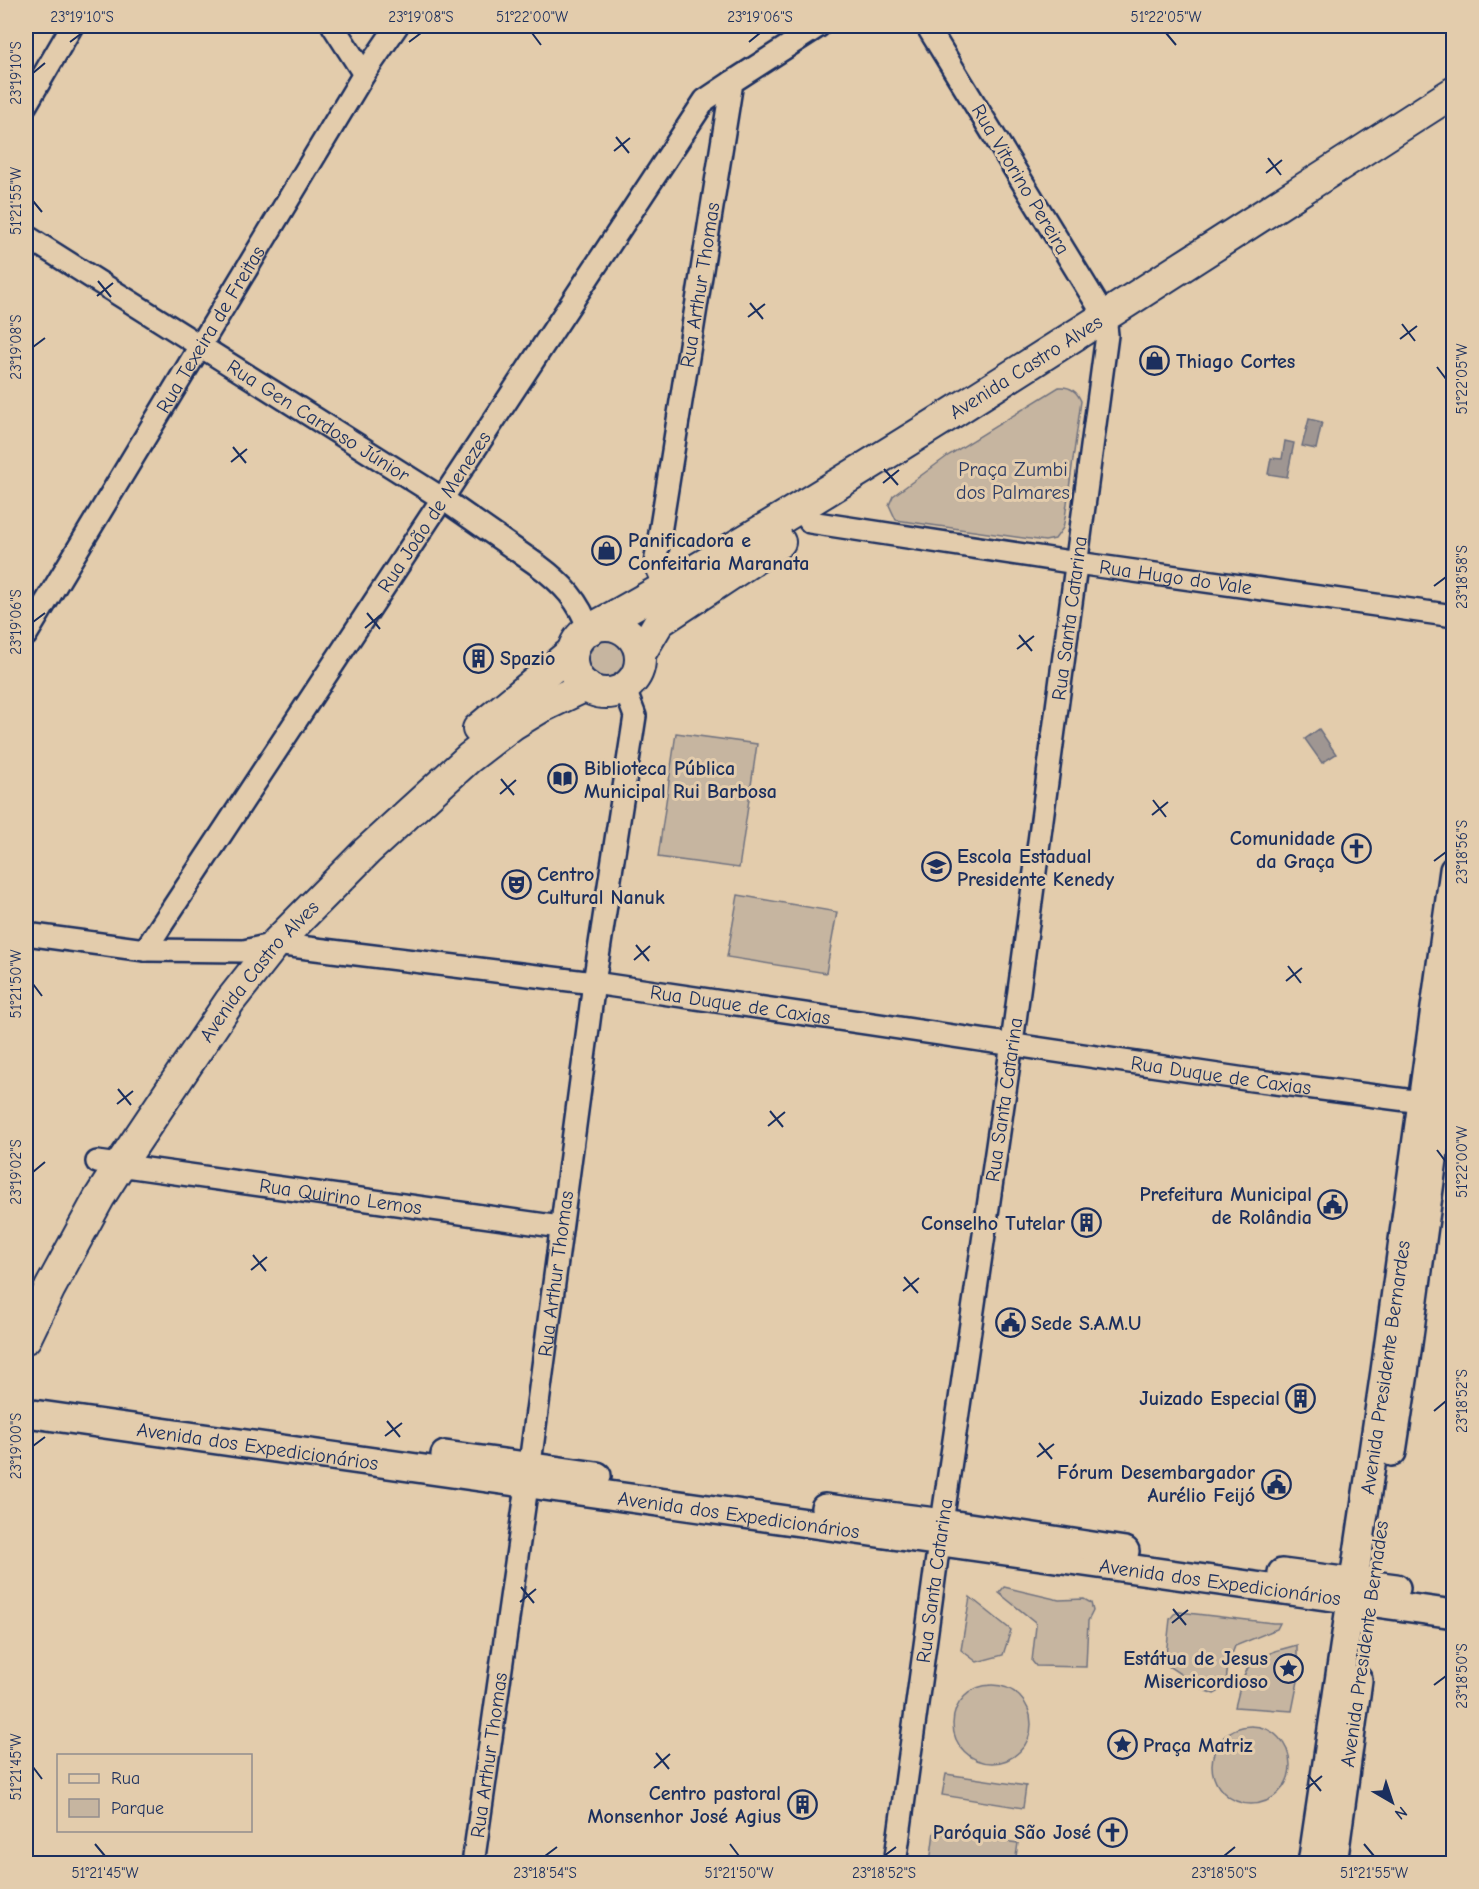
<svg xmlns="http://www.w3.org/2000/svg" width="1479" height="1889" font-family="'Comic Neue',sans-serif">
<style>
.green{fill:#c6b5a0;stroke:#70727f;stroke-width:1.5}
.water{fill:#9f9692;stroke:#6a6d7d;stroke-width:1.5}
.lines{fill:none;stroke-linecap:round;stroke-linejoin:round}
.minor-casing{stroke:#1b2f5e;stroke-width:26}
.tertiary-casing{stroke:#1b2f5e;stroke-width:32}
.secondary-casing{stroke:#1b2f5e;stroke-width:34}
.minor{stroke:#e3ccac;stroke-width:21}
.tertiary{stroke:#e3ccac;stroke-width:27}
.secondary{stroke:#e3ccac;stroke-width:30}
.ticks{fill:none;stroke:#1b2f5e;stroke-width:2}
.labels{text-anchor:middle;stroke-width:6;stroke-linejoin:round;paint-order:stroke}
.street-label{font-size:20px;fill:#1b2f5e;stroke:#e3ccac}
.poi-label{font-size:20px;font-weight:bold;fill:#1b2f5e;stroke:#e3ccac;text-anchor:start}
.park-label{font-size:20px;fill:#2c3c65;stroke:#e3ccac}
.neatline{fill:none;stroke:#1b2f5e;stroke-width:2}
.ticks-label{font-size:15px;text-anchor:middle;fill:#1b2f5e}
</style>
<rect width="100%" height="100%" fill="#e3ccac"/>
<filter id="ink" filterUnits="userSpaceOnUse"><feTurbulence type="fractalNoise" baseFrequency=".0167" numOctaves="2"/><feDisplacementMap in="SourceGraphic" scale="12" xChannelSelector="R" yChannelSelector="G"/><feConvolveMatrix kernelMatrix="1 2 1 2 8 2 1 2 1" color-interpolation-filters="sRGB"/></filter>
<g filter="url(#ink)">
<path class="green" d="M1059,387C1070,386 1077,391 1081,401L1065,518L1063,528L1055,539L1045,541L896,520L889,505L893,496L949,455Z
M612,637L618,638L628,648C629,669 613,682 592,678L586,667C587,650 596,641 612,637Z
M676,733L757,744L739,868L658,857Z
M738,895L837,912L826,973L727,957Z
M1004,1587L1059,1600L1084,1599L1091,1603L1093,1611L1088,1621L1086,1667L1036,1666L1032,1661L1036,1626L1035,1622L999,1593Z
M970,1597L1011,1630L1003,1655L977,1662L961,1650Z
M1179,1612L1273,1623H1280L1277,1629L1235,1646C1233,1652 1230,1658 1228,1665C1226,1678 1228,1688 1214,1694L1206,1691L1165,1664L1170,1619L1174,1614Z
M1297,1645V1659L1300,1671L1292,1711L1235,1707L1241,1683L1250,1663L1275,1651Z
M953 1724a39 39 0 1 1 78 0a39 39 0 1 1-78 0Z
M1212 1765a39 39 0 1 1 78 0a39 39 0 1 1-78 0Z
M946,1774L1026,1786L1023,1808L942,1795Z
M934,1832L1018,1843L1015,1863H930Z"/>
<path class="water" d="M1309,419L1322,422L1316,449L1302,446Z
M1285,441L1294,443L1287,477L1268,474L1271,458L1282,459Z
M1319,729L1336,754L1322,763L1305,739Z"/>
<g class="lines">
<defs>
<g id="minor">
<path d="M333,26L364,74"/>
<path d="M26,105L72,26"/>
<path id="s1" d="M26,236L443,499L539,566C562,583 580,602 589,630"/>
<path id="s2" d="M800,508L810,522L1077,563L1454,616"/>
<path id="s3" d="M666,588L655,564L732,82L819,26"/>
<path id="s4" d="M26,635L364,74L397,26"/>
<path id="s5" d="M26,934L145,950L244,951L275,944L594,983L1252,1080L1437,1104"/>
<path id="s6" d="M145,950L705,100L732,82"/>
<path id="s7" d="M97,1162L560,1227"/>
<path id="s8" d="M473,1864L527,1486L594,983L635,716L624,687"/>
<path id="s9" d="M895,1864L939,1543L1012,1043L1107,335L1105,317L927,26"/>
</g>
<g id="tertiary">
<path id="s10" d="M26,1413C501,1481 977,1549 1454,1614"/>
<path d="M1392,1452L1404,1373L1453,1012"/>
<path d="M445,1455L597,1476"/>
<path d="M825,1508L943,1523L1125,1551"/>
<path d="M1282,1573L1396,1588"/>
<path id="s11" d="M1312,1864L1385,1371L1454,870"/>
<path d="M1333,1864L1358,1680"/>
</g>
<g id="secondary">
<circle cx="606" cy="659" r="34"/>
<path id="s12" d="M589,630C713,562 834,487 954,412C1121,307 1287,199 1454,92"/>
<path d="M640,654L659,622L780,542"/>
<path d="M478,729L573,651"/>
<path id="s13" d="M26,1338L50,1288L99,1198L120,1165L230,1001L275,944L367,851L469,758L512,725L540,708L586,686"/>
</g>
</defs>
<use href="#minor" class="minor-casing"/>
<use href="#tertiary" class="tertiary-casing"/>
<use href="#secondary" class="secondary-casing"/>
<use href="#minor" class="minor"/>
<use href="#tertiary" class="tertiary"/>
<use href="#secondary" class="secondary"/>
</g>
</g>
<path class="ticks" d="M532,33L541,45M1166,33L1176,45M70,42L82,33M409,42L421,33M749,42L760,33M33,73L45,63M616,137L629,153M614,151L630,138M1268,158L1281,175M1266,173L1282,160M33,201L42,212M98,281L111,297M97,296L113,283M750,303L763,319M748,317L765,304M1402,324L1415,341M1400,339L1417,326M33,347L45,338M1437,367L1446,379M233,447L246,463M231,462L247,449M884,469L898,485M883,483L899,470M1434,586L1446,577M367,613L380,629M33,622L45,613M365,628L382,614M1019,635L1032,651M1017,649L1034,636M501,779L514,795M500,794L516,780M1153,800L1166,817M1152,815L1168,802M1434,861L1446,852M636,945L649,961M634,960L650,946M1288,966L1301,983M1286,981L1302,968M33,984L42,996M118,1089L131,1105M117,1104L133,1091M770,1111L783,1127M768,1126L785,1112M1437,1150L1446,1162M33,1172L45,1162M253,1255L266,1271M251,1270L267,1257M904,1277L918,1293M903,1291L919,1278M1434,1411L1446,1401M387,1421L400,1437M385,1436L402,1423M1039,1443L1052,1459M33,1446L45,1437M1037,1457L1054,1444M521,1587L534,1603M520,1602L536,1589M1173,1609L1186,1625M1172,1623L1188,1610M1434,1685L1446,1676M656,1753L669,1769M33,1767L42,1779M654,1768L670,1754M1308,1775L1321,1791M1306,1789L1322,1776M95,1844L105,1856M730,1844L739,1856M1364,1844L1374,1856M545,1856L557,1847M884,1856L896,1847M1224,1856L1235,1847"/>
<defs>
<symbol id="shop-ring" viewBox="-11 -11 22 22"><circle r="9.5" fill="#e3ccac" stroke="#1b2f5e" stroke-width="1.5"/><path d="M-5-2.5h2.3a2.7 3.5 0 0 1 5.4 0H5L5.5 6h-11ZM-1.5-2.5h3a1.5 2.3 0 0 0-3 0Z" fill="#1b2f5e"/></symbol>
<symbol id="building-ring" viewBox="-11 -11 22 22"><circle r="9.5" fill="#e3ccac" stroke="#1b2f5e" stroke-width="1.5"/><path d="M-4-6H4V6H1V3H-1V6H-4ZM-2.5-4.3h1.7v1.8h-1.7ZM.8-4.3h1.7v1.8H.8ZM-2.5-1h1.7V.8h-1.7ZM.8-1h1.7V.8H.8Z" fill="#1b2f5e"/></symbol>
<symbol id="library-ring" viewBox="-11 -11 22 22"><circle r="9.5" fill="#e3ccac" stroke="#1b2f5e" stroke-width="1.5"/><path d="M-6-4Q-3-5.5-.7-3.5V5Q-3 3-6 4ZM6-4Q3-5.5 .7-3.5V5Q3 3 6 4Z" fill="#1b2f5e"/></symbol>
<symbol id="church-ring" viewBox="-11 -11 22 22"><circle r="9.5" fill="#e3ccac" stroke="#1b2f5e" stroke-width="1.5"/><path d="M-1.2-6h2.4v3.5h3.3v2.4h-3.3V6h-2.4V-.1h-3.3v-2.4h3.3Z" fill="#1b2f5e"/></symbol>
<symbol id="school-ring" viewBox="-11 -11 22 22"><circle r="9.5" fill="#e3ccac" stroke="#1b2f5e" stroke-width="1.5"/><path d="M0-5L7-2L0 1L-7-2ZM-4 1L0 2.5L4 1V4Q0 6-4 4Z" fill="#1b2f5e"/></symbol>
<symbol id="theatre-ring" viewBox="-11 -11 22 22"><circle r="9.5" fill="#e3ccac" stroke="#1b2f5e" stroke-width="1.5"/><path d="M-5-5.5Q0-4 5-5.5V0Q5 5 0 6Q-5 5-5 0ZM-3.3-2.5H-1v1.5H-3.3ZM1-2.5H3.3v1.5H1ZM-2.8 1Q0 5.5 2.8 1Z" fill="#1b2f5e"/></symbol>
<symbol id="civic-ring" viewBox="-11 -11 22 22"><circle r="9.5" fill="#e3ccac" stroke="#1b2f5e" stroke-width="1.5"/><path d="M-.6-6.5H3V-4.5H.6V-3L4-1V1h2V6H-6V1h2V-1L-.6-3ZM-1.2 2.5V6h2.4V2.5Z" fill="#1b2f5e"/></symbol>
<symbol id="sight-ring" viewBox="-11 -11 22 22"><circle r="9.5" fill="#e3ccac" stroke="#1b2f5e" stroke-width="1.5"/><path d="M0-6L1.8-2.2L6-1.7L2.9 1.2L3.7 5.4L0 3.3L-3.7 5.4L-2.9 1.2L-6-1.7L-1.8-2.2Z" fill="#1b2f5e"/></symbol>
</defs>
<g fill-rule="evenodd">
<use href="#shop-ring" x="1138" y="344" width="33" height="33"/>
<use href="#shop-ring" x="590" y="534" width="33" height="33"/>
<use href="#building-ring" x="462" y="642" width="33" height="33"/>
<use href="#library-ring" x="546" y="762" width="33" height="33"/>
<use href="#church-ring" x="1340" y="832" width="33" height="33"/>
<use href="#school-ring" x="920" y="850" width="33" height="33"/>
<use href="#theatre-ring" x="500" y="868" width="33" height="33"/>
<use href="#civic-ring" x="1316" y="1188" width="33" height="33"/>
<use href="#building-ring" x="1070" y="1206" width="33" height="33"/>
<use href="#civic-ring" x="994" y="1306" width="33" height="33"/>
<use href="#building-ring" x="1284" y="1382" width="33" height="33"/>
<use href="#civic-ring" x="1260" y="1468" width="33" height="33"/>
<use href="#sight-ring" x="1272" y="1652" width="33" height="33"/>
<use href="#sight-ring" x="1106" y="1728" width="33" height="33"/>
<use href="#building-ring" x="786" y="1788" width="33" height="33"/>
<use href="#church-ring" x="1096" y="1816" width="33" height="33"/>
</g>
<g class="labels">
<g class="street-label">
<text transform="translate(1021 179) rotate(59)" y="7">Rua Vitorino Pereira</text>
<text dy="7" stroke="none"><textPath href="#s3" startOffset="309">Rua Arthur Thomas</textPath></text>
<text dy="7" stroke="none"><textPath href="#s4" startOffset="357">Rua Texeira de Freitas</textPath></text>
<text dy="7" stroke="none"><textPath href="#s12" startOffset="510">Avenida Castro Alves</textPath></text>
<text dy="7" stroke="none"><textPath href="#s1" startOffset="346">Rua Gen Cardoso Júnior</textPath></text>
<text dy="7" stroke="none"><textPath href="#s6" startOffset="525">Rua João de Menezes</textPath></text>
<text dy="7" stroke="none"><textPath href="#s2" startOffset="387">Rua Hugo do Vale</textPath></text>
<text dy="7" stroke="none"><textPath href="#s9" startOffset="1258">Rua Santa Catarina</textPath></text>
<text dy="7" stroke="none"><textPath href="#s13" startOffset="436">Avenida Castro Alves</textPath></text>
<text dy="7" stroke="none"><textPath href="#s5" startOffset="720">Rua Duque de Caxias</textPath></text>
<text dy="7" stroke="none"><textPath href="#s5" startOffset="1206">Rua Duque de Caxias</textPath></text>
<text dy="7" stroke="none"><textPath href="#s9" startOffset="772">Rua Santa Catarina</textPath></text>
<text dy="7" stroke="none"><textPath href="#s7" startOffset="246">Rua Quirino Lemos</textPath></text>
<text dy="7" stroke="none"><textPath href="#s8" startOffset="596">Rua Arthur Thomas</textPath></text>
<text dy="7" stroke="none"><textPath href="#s11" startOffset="502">Avenida Presidente Bernardes</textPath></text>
<text dy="7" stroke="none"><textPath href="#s10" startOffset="234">Avenida dos Expedicionários</textPath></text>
<text dy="7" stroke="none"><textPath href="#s10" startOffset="720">Avenida dos Expedicionários</textPath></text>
<text dy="7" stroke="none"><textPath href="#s9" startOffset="286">Rua Santa Catarina</textPath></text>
<text dy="7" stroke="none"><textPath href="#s10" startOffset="1206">Avenida dos Expedicionários</textPath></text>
<text transform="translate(1364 1644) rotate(-82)" y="7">Avenida Presidente Bernades</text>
<text dy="7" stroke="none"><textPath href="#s8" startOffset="110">Rua Arthur Thomas</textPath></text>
</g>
<g class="poi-label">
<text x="1176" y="368">Thiago Cortes</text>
<text x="628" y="547">Panificadora e<tspan x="628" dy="23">Confeitaria Maranata</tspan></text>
<text x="500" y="665">Spazio</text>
<text x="584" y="775">Biblioteca Pública<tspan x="584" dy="23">Municipal Rui Barbosa</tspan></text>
<text x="1335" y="845" text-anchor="end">Comunidade<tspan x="1335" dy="23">da Graça</tspan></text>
<text x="957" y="863">Escola Estadual<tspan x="957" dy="23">Presidente Kenedy</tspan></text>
<text x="537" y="881">Centro<tspan x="537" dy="23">Cultural Nanuk</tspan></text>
<text x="1312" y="1201" text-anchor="end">Prefeitura Municipal<tspan x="1312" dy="23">de Rolândia</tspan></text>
<text x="1065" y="1230" text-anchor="end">Conselho Tutelar</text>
<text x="1031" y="1330">Sede S.A.M.U</text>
<text x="1280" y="1405" text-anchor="end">Juizado Especial</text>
<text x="1255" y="1479" text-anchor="end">Fórum Desembargador<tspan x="1255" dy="23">Aurélio Feijó</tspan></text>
<text x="1268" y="1665" text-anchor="end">Estátua de Jesus<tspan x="1268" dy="23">Misericordioso</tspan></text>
<text x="1143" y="1752">Praça Matriz</text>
<text x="781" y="1800" text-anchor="end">Centro pastoral<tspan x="781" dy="23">Monsenhor José Agius</tspan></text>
<text x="1091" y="1839" text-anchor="end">Paróquia São José</text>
</g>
<g class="park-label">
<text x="1013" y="476">Praça Zumbi<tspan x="1013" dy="23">dos Palmares</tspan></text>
</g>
</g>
<rect width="1479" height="1889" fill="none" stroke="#e3ccac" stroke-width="66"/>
<rect x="57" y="1754" width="195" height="78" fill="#e3ccac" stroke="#938d8d" stroke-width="1.5"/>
<rect x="69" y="1774" width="30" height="9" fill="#e3ccac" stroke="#938d8d" stroke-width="1.5"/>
<text x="111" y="1784" font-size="18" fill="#1b2f5e">Rua</text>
<rect x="69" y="1799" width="30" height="18" fill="#c6b5a0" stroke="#938d8d" stroke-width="1.5"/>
<text x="111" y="1814" font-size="18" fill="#1b2f5e">Parque</text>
<g transform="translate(1392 1802) rotate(141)" stroke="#e3ccac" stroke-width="4.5" paint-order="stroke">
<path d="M0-4.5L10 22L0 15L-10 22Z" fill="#1b2f5e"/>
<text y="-9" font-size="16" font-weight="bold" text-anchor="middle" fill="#1b2f5e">N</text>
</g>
<rect x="33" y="33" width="1413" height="1823" class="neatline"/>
<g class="ticks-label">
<text x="82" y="22">23°19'10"S</text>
<text x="421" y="22">23°19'08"S</text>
<text x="532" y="22">51°22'00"W</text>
<text x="760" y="22">23°19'06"S</text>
<text x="1166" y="22">51°22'05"W</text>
<text transform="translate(16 73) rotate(-90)" y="5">23°19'10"S</text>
<text transform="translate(16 201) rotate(-90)" y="5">51°21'55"W</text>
<text transform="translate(16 347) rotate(-90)" y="5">23°19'08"S</text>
<text transform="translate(1462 379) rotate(-90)" y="5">51°22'05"W</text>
<text transform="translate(1462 577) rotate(-90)" y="5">23°18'58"S</text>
<text transform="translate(16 622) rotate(-90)" y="5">23°19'06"S</text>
<text transform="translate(1462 852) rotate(-90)" y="5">23°18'56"S</text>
<text transform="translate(16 984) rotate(-90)" y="5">51°21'50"W</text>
<text transform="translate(1462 1162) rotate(-90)" y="5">51°22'00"W</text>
<text transform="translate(16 1172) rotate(-90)" y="5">23°19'02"S</text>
<text transform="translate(1462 1401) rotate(-90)" y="5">23°18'52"S</text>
<text transform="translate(16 1446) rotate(-90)" y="5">23°19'00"S</text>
<text transform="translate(1462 1676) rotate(-90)" y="5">23°18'50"S</text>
<text transform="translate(16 1767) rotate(-90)" y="5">51°21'45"W</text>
<text x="105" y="1878">51°21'45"W</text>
<text x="545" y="1878">23°18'54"S</text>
<text x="739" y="1878">51°21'50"W</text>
<text x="884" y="1878">23°18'52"S</text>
<text x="1224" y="1878">23°18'50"S</text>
<text x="1374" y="1878">51°21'55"W</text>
</g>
</svg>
